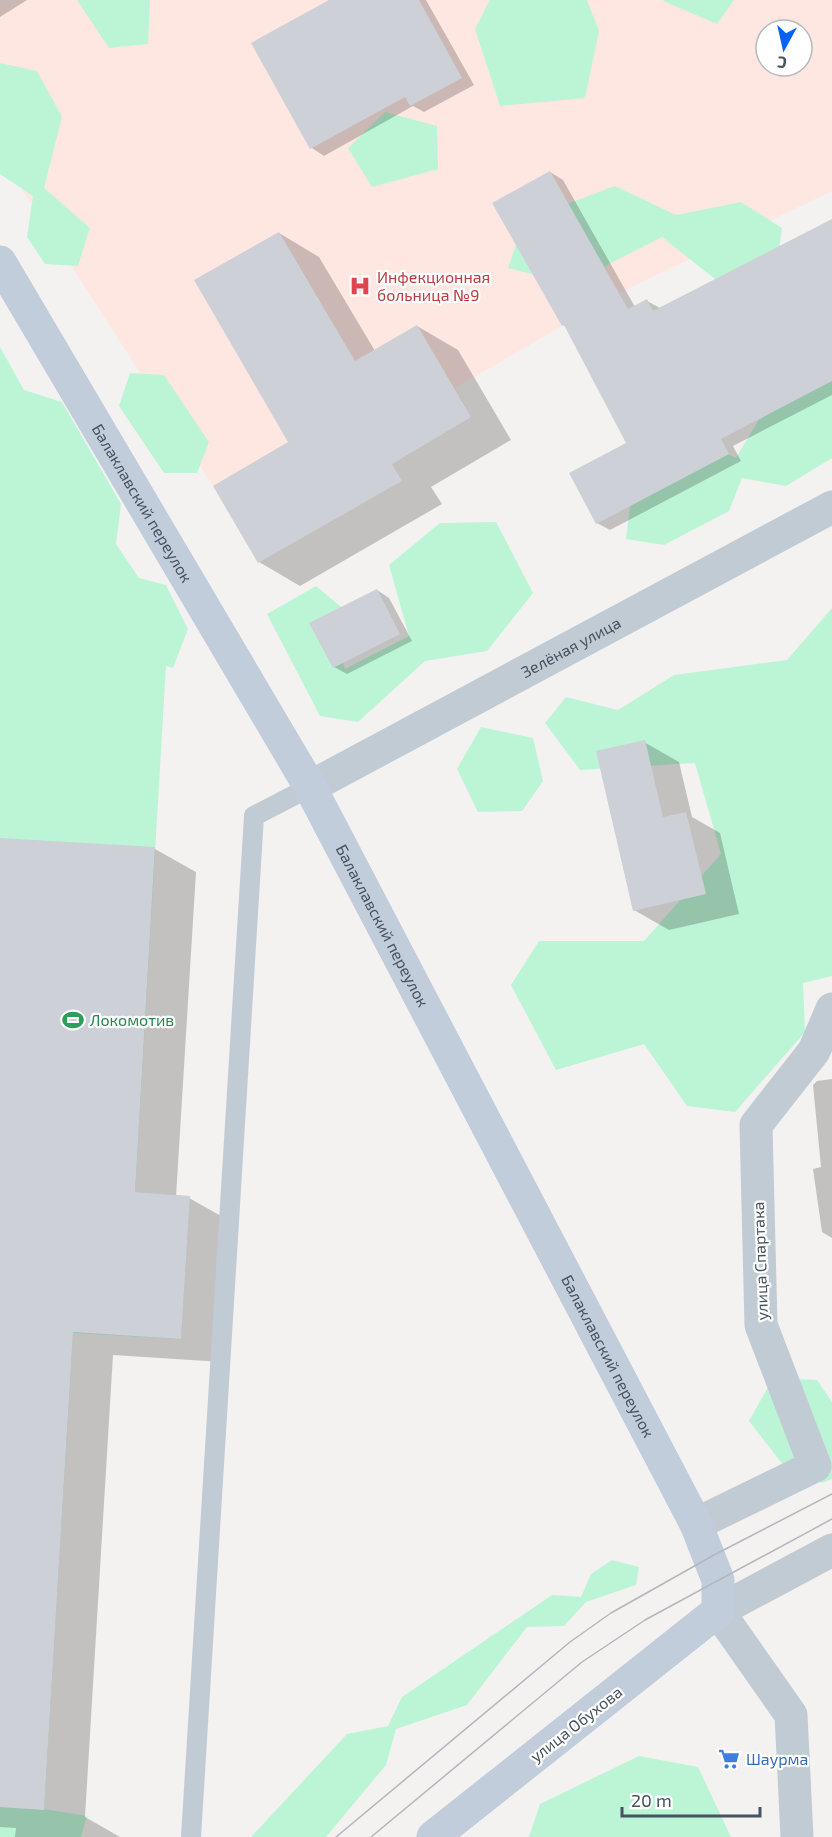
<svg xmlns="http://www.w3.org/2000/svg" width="832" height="1837" font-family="'Exo 2',sans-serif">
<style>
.medical{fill:#fee6e1;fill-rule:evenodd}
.green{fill:#bcf5d6}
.shadow{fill:#0003}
.building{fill:#cdd0d6}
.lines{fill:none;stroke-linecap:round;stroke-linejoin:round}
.lane{stroke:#c1cbd4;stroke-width:20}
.street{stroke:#c1cbd4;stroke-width:33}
.secondary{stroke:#c2cddc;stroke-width:33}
.tram{stroke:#b3b6bc;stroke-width:1.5}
.labels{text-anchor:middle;stroke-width:4.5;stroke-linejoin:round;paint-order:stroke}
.health-label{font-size:16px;fill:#be3a42;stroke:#fff;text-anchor:start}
.street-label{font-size:16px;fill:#475361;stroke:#fff}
.leisure-label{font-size:16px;fill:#27864d;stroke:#fff;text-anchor:start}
.shop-label{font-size:16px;fill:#366cbe;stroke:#fff;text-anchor:start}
</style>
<rect width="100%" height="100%" fill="#f4f1f1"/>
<path class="medical" d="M0,0H832V191L619,293L455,388L471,417L392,463L402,481L258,563L213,486L0,155ZM766,30H802V66H766Z"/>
<path class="green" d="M77,0H150L148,44L109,48Z
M490,0H587L599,31L585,98L500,106L475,29Z
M664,0H734L717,24L663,1Z
M0,63L37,71L62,117L44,188L90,228L78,266L45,264L27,237L33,196L0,174Z
M385,112L437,126L438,169L372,187L348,148Z
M615,186L676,215L741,202L782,228L776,272L730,291L662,237L570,284L508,268L524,220Z
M0,347L24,390L62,402L121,504L116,544L139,578L166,585L188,629L173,668L166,666L135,1192L190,1196L181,1339L73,1333L44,1809L87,1816L81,1837H0Z
M832,372V458L786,486L742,478L729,511L664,545L626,539L633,482L700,440L736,458L758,421Z
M130,373L164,375L209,442L197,473H164L119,406Z
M496,522L533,593L487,651L425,661L358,722L320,716L267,614L316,586L346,611L337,641L345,669L409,636L389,565L440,523Z
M832,608V976L803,983L805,1032L735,1112L687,1106L644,1044L556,1070L511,985L539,941H644L721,854L695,763L580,770L545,723L566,697L618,710L674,675L787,660Z
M481,727L533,738L543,781L522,811L478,812L457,769Z
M773,1378L817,1380L832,1402V1479L822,1483L784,1466L749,1421Z
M612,1560L639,1567L636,1585L586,1602L564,1626L527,1627L467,1705L396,1729L386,1765L326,1837H251L347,1734L388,1726L402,1697L552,1595L581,1597L591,1574Z
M639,1756L698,1767L731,1837H529L540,1804Z"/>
<path class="shadow" d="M0,0H27L0,17Z
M332,0H426L474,85L424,112L413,106L324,156L312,148L253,44Z
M550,172L563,180L635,307L647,301L660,308L832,221V395L733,446L741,461L610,530L597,523L628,444L568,328L563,325Z
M279,233L319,257L375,351L417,326L458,350L511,440L431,487L442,504L300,586L259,562L215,486L290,443Z
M377,590L389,598L412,641L347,674L334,667Z
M644,742L679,762L692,817L720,833L739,914L669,930L634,910Z
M0,839L155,849L196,872L176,1197L189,1198L230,1221L222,1362L113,1355L85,1817L120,1837H15L16,1828L0,1827Z
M832,1079V1238L822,1232L813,1169L821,1167L813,1085L817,1081Z"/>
<path class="building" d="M329,0H419L462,78L410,106L405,97L310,149L251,43Z
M550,171L628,309L647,299L653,311L832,219V381L721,439L729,454L596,524L569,473L626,443L564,325L562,326L492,203Z
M279,232L355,361L417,325L471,417L392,464L402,481L258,563L213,486L288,442L194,280Z
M377,589L400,634L333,668L309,623Z
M645,740L663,817L686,812L706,894L633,911L596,751Z
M0,838L155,847L135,1192L190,1196L181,1339L73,1332L44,1810L0,1807Z"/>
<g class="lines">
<path class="lane" d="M191,1837L254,816L310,787"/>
<g class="street">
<path id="s1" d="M310,787L832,507"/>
<path d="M696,1524L815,1466L761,1325L756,1125L814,1051L832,1009"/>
<path d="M797,1837L791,1715L718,1611L832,1550"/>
</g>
<path class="secondary" id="s2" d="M0,262L310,787L696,1524L718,1580V1611L433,1837"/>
<path class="tram" d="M336,1837L570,1642L611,1613L714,1555L832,1494
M371,1837L582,1662L645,1620L832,1519"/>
</g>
<defs>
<symbol id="hospital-bare" viewBox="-9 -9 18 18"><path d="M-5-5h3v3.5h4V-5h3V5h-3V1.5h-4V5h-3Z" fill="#e0444e" stroke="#fff" stroke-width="2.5" paint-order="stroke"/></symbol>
<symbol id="stadium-bare" viewBox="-9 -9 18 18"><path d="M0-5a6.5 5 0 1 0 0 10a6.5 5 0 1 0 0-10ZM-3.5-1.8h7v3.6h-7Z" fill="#2e9e5b" stroke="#fff" stroke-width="2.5" paint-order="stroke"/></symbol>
<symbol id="supermarket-bare" viewBox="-9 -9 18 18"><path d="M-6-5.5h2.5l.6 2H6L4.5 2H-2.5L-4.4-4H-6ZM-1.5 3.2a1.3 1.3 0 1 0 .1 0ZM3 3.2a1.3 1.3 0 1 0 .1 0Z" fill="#3f7fe0" stroke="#fff" stroke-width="2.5" paint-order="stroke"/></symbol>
</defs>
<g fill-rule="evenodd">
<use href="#hospital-bare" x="345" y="271" width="30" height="30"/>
<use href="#stadium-bare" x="58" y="1005" width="30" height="30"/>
<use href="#supermarket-bare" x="714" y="1744" width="30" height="30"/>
</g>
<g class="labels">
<g class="health-label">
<text x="377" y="283">Инфекционная<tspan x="377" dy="18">больница №9</tspan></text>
</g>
<g class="street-label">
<text dy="6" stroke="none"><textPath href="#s2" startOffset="280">Балаклавский переулок</textPath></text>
<text dy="6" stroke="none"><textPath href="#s1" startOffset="296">Зелёная улица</textPath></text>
<text dy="6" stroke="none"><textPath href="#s2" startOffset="766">Балаклавский переулок</textPath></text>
<text transform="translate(760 1261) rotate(-92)" y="6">улица Спартака</text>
<text dy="6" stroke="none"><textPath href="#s2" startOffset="1252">Балаклавский переулок</textPath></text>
<text transform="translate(576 1724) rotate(-38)" y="6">улица Обухова</text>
</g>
<g class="leisure-label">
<text x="90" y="1026">Локомотив</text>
</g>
<g class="shop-label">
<text x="746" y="1765">Шаурма</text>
</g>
</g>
<g transform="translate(784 48) rotate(188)"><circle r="28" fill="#ffffff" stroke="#b5bac0" stroke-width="1.5"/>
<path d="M0-4.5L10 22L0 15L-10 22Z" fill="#0561fa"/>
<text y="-9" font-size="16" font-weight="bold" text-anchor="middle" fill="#475361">С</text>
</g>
<path d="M622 1807v9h138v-9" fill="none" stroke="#475361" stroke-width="3"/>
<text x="631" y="1807" font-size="18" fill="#475361" stroke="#ffffff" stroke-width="4.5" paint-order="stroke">20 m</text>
</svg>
